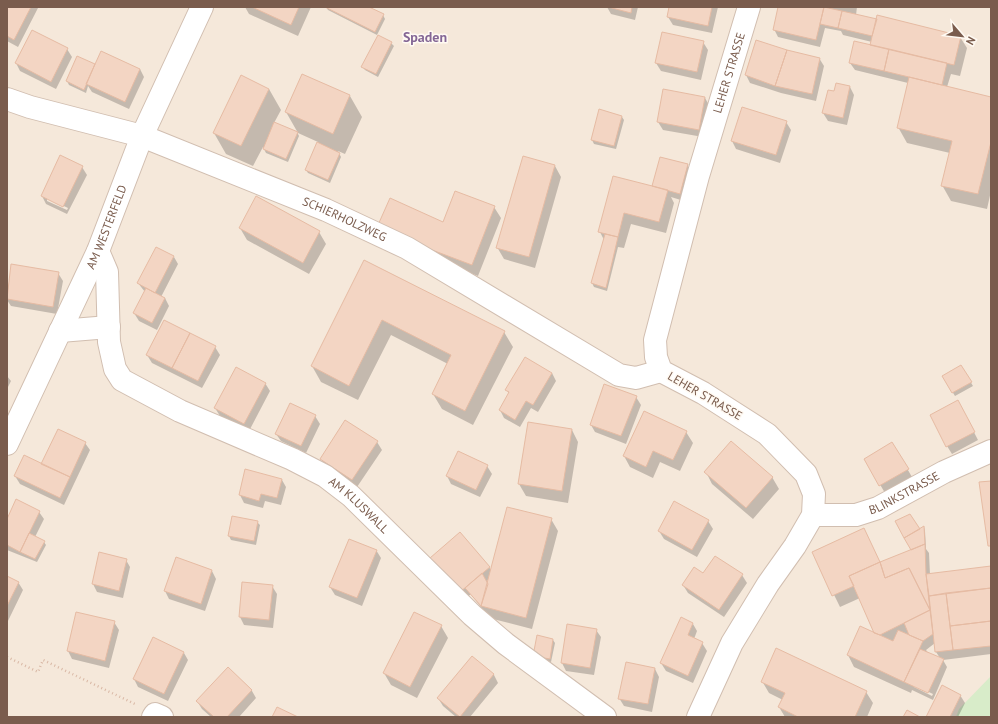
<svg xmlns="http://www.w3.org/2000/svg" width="998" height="724" font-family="'PT Sans',sans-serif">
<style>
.residential{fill:#f5e8da}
.green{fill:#d8ecc9}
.shadow{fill:#0003;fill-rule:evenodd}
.building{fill:#f3d5c3;stroke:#e6bba3}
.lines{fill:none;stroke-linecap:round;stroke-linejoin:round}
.minor-casing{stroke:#d1beb0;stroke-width:24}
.path{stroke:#d9b8a5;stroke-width:2.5;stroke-dasharray:1 3;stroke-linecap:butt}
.minor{stroke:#fff;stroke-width:22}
.labels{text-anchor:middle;stroke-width:3;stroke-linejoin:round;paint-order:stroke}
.street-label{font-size:12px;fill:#7a5c4d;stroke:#fffaf3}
.quarter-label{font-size:14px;font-weight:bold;fill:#846695;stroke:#fffaf3}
</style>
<rect width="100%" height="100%" fill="#fdf6ec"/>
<path class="residential" d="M7,7H991V717H7Z"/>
<path class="green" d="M991,676V717H956L959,709Z"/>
<path class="shadow" d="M7,7L38,8L18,47L7,41Z
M245,7H311L298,36L249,14Z
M326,7H366L383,15L385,19L377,35L328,10Z
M607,7H638L635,20L611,14Z
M670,7H718L712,33L673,25L668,17Z
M779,7H857L856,15L960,37L967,48L960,76L951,74L947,87L991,98V191L987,209L951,201L942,185L950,153L907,143L898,127L908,83L855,70L850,63L873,47L872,42L843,35L841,31L825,28L820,47L778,37L774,29Z
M32,31L67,49L72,57L56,89L20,71L16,63Z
M663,33L703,42L708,50L701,80L661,71L656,63Z
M391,43L394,46L378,77L365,70L362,66Z
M787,51L819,58L824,66L816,101L781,93L750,83L746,75Z
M78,58L95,66L140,69L144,77L129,109L92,92L88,86L86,93L69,85L67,81Z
M303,75L350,96L362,117L345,154L338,151L341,157L330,183L308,173L306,170L318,142L298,133L286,112Z
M837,85L850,87L854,95L847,125L828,121L823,113L835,92Z
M269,89L281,110L274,123L297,132L299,136L288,162L266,153L263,147L253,166L226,154L214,133Z
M705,98L709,105L703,137L663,130L658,122Z
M622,117L624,120L616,149L594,144L592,140Z
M786,122L791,130L780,163L736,149L732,141Z
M687,165L692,172L684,201L671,197L674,203L666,233L631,224L624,248L618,247L607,291L594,287L592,283L604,240L600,232L654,188Z
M555,166L561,177L535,268L504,259L497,247Z
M82,167L87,175L67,214L46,204L42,196ZM47,198L68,208L67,210L47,201Z
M494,207L501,218L478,276L440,261L386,236L444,223Z
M240,228L319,232L326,244L309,274L247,240Z
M174,257L178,264L161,297L165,298L169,306L157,330L139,321L134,313L145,292L138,283Z
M365,262L504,332L513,347L473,425L442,409L433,394L448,364L391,335L358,400L321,382L312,366Z
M12,265L58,273L63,281L57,314L11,306L7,300V294Z
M215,347L220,355L202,388L152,363L147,355Z
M961,366L973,386L955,396L943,377Z
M552,373L556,381L538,412L531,408L520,427L504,418L500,410L509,394L507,390Z
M7,376L11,381L7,389Z
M265,383L270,391L249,431L220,416L215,408Z
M636,397L641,405L626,444L595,432L591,425Z
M962,409L978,440L952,454L947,446Z
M315,416L320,424L306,453L281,441L276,434Z
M572,430L578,442L568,503L526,496L519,484Z
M686,432L693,443L680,471L660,462L653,478L630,467L624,456Z
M377,442L382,450L357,487L326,467L321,459Z
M85,443L90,450L64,505L20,484L15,476Z
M892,443L912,477L885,493L865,459Z
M487,466L492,474L480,497L451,484L447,476Z
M246,470L282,480L286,487L281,505L265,501L263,508L244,503L240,495Z
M706,472L772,477L779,489L753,519L712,484Z
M39,512L44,519L35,537L44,542L46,545L37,562L7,550V521Z
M551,519L558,531L532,629L489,618L471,594L465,599L436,566L489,567L492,572ZM490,578L488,586L486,582Z
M708,521L713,529L697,557L664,539L659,531Z
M257,522L260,525L256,545L231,540L229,536Z
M924,527L925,531L926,549L929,553L930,575L991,567V654L943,660L947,667L933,700L912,690L911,693L854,667L848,655L876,635L860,598L840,607L813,552L864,529L880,563L912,550L920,530ZM935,643L936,652L940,658L929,654L926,650ZM914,685L933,694L932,696L914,687Z
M376,550L381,558L362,606L335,595L330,587Z
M176,559L212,571L216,579L205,611L169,599L165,591Z
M126,560L130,567L123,598L97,592L93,584Z
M742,575L747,583L724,617L688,593L683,585Z
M7,577L18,582L23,590L7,623Z
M272,586L277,594L273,628L244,625L240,617Z
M77,613L114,622L119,630L109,668L72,659L68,651Z
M693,624L697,631L694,639L702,643L707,651L693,683L666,671L661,663Z
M441,626L448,638L417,698L391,685L384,673Z
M596,630L601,637L594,675L566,671L562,663Z
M553,640L555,643L551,662L536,659Z
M184,653L188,660L168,701L138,687L134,679Z
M472,657L494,675L498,683L470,717H456L443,706L438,698Z
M228,668L252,691L256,698L239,717H211L202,709L197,701Z
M655,669L659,677L652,712L624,706L619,698Z
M762,681L866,692L873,703L867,717H785L779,707L783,700L769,693Z
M960,695L965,703L958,717H927Z"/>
<path class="building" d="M7,7H31L14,40L7,36Z
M252,7H299L291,25Z
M325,7H369L384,14L375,32Z
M608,7H632L631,13Z
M669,7H712L708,26L667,17Z
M778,7H824L816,40L773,30Z
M824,7L842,11L838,28L820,24Z
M842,11L877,19L872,36L838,28Z
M877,15L961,36L954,65L870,45Z
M32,30L68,48L51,82L15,63Z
M662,32L704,41L697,72L655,63Z
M378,35L392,42L376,74L361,67Z
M756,40L787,50L775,86L745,75Z
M854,41L889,49L884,71L849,63Z
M889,49L947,63L942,85L884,71Z
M787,50L820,58L812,94L775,86Z
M101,51L140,69L125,102L86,84Z
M77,56L95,64L84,90L66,81Z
M302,74L350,95L333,134L285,112Z
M241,75L269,89L241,146L213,133Z
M909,77L991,97V142L978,194L941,186L952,141L897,128Z
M836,83L850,86L843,118L822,113L828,90L834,91Z
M663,89L705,97L699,130L657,122Z
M742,107L787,121L776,155L731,141Z
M599,109L622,116L614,146L591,140Z
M274,122L298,132L286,159L263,149Z
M317,142L340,153L328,180L305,170Z
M60,155L83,166L63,207L41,196Z
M523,156L555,165L529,257L496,248Z
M660,157L688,164L680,194L652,186Z
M613,176L668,190L659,222L624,213L618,237L598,232Z
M455,191L495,206L472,265L432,250L378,225L390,198L443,222Z
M256,196L320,231L303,263L239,228Z
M605,234L618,237L606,288L591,283Z
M156,247L174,256L155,293L137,283Z
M364,260L505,331L465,411L432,394L451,355L382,320L349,386L311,366Z
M11,264L59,272L53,307L7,299Z
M146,288L165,298L152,323L133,313Z
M164,320L190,333L172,368L146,355Z
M190,333L216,346L198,381L172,368Z
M525,357L552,373L533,405L526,401L515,420L499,410L509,392L505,390Z
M961,365L972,382L952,393L942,376Z
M236,367L266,383L244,424L214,408Z
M604,384L637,396L621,436L590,425Z
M958,400L975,432L946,447L930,415Z
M290,403L316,415L301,446L275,434Z
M644,411L687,431L673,460L653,451L646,467L623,456Z
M345,420L378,441L352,480L320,459Z
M528,422L572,429L562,491L518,484Z
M58,429L86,442L70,477L41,464Z
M731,441L773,477L746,508L704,472Z
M892,442L909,469L879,486L864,459Z
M458,451L488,465L476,490L446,476Z
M24,455L70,477L60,498L14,476Z
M245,469L282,479L277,498L261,494L259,501L239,495Z
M991,481V546H988L979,482Z
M16,499L40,511L20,552L7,545V519Z
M674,501L709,520L692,550L658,531Z
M507,507L552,518L526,618L481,606Z
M910,514L920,529L904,538L895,521Z
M232,516L258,521L254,541L228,536Z
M924,526L925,544L911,550L904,538Z
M864,528L880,562L849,576L854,586L832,596L812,552Z
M460,532L490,567L460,592L430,558Z
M29,533L45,541L35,559L20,552Z
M349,539L377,550L357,598L329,587Z
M925,544L926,574L930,610L909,568L885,578L880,562Z
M99,552L127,559L119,591L92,584Z
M715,556L743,574L719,610L682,585L694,567L703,573Z
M176,557L212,570L201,604L164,591Z
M880,562L885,578L909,568L930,610L880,635L874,633L849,576Z
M991,566V588L929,596L926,574Z
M482,573L488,584L481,606L465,588Z
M7,576L19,582L7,606Z
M242,582L273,585L269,620L239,617Z
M991,588V621L950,626L946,593Z
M946,593L953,650L935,652L929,596Z
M930,610L933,634L923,641L909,635L904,623Z
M76,612L115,621L105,661L67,651Z
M414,612L442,625L410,687L383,673Z
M681,617L693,623L688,635L703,642L688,676L660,663Z
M991,621V646L953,650L950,626Z
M567,624L597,629L590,668L561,663Z
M860,626L893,641L898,630L923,641L904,682L847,655Z
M537,635L553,639L550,659L533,656Z
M153,637L184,652L164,694L133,679Z
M776,648L867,691L855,717H798L778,707L785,693L761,682Z
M920,649L944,659L928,693L904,682Z
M472,656L494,674L460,717L437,698Z
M626,662L655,668L648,704L618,699Z
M228,667L252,690L227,717H214L196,701Z
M942,685L961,695L950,717H926Z
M277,707L298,717H272Z
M907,710L920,717H903Z"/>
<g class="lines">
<defs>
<g id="minor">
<path id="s1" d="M7,99L30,107L142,136L326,210L407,248L619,375L636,378L661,371"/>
<path id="s2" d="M98,251L107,272L109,342L115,369L122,380L180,411L292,459L325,476L351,496L472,615L506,644L605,717"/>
<path d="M60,331L109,327"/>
<path id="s3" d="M7,444L98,251L142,136L202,7"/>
<path id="s4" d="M813,515H856L878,508L944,472L991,451"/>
<path d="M153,717L155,714L162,717"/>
<path id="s5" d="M698,717L732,643L768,584L795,546L813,515L814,494L806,474L767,434L703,393L661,371L656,357L655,340L698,176L749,7"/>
</g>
</defs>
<use href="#minor" class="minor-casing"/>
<path class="path" d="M7,657L38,672L43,660L137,705"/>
<use href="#minor" class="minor"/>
</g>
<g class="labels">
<g class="street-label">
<text dy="4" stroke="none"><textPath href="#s5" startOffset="764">LEHER STRASSE</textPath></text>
<text dy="4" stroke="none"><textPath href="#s1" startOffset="359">SCHIERHOLZWEG</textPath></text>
<text dy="4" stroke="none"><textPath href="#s3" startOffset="239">AM WESTERFELD</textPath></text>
<text transform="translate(705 396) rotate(30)" y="4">LEHER STRASSE</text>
<text dy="4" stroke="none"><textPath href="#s4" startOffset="96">BLINKSTRASSE</textPath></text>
<text dy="4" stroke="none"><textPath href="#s2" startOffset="403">AM KLUSWALL</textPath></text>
</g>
<g class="quarter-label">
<text x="425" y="42">Spaden</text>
</g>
</g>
<rect width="998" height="724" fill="none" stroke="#7a5c4d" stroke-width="16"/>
<g transform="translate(962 36) rotate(118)" stroke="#fffaf3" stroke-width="3" paint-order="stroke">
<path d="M0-3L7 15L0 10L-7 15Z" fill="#7a5c4d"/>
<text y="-6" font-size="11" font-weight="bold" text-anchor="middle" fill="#7a5c4d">N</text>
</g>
</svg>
